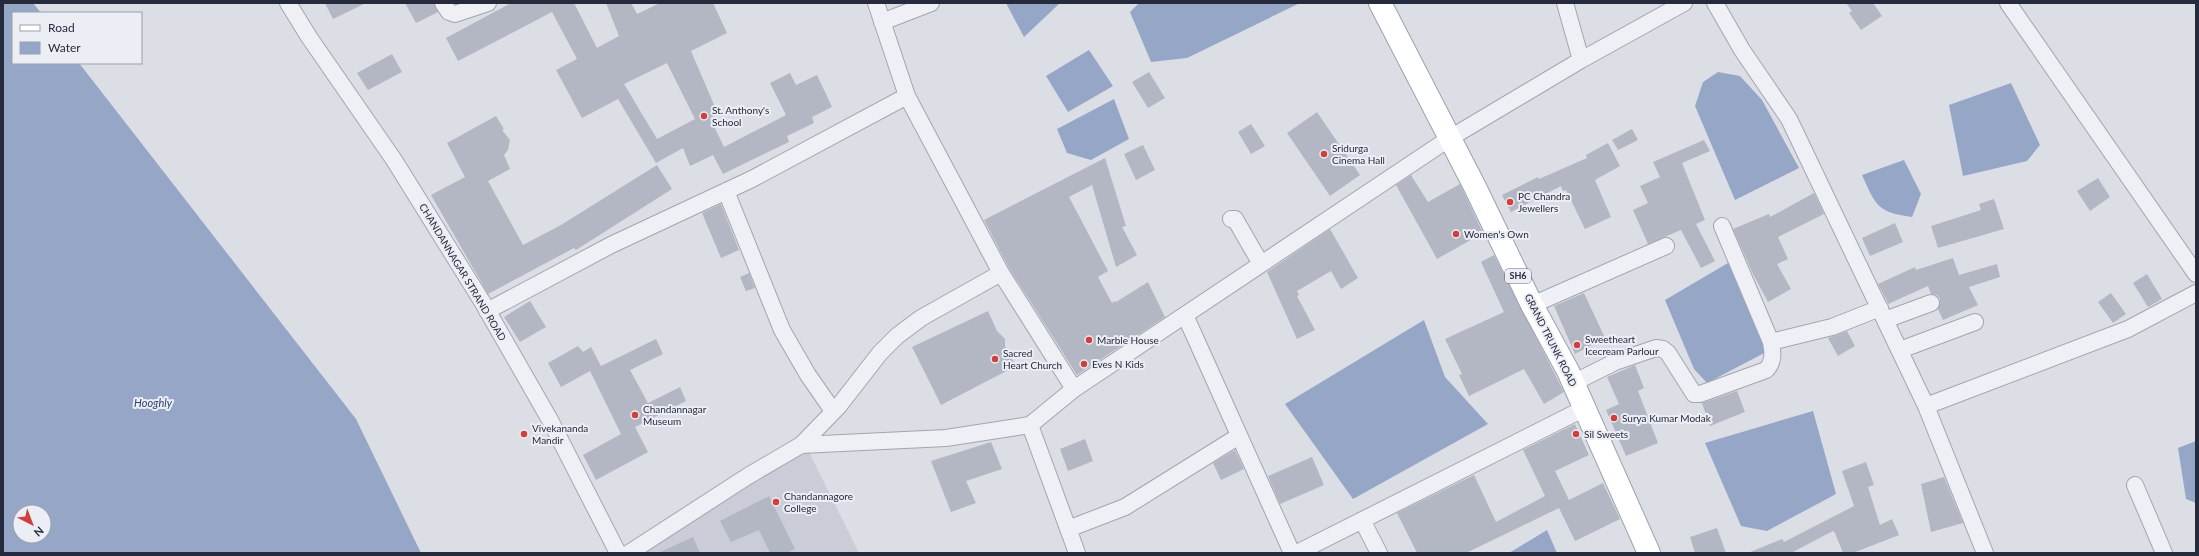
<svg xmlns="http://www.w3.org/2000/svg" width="2199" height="556" font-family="Lato,sans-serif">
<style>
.built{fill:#cacdd8}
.water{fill:#96a6c7;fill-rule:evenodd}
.building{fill:#b3b7c3;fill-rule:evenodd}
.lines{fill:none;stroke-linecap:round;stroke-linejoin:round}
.minor-casing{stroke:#a2a4b0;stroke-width:18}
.primary-casing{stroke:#9ba1b2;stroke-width:24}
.minor{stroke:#eff0f5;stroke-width:16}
.primary{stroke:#fff;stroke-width:22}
.poi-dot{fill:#cf3f3e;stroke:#ebeef4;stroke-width:1.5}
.labels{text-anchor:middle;stroke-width:4;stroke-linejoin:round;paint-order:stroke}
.shield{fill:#ebeef4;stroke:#616574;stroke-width:1}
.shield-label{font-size:9px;font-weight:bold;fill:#262a3d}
.poi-label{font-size:10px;fill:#262a3d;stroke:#ebeef4;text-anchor:start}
.street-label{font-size:10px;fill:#262a3d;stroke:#ebeef4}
.water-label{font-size:11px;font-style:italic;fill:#304271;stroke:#ebeef4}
</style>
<rect width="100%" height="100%" fill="#dcdee6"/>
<path class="built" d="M799,451L809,452L859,553H636Z"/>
<path class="water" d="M3,3H33L41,13H13V63H79L356,419L421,553H3ZM20,512H44V536H20Z
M1006,3H1060L1024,37Z
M1139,3H1300L1187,58L1151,62L1130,12Z
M1089,50L1113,86L1068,112L1046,76Z
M1718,72L1740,76L1762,100L1799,168L1735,200L1695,106L1703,82Z
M2011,83L2040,145L2027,161L1963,176L1949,105Z
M1114,99L1129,139L1091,160L1067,153L1057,129Z
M1904,160L1921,194L1912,217C1877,212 1876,206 1862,175Z
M1728,263L1768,351L1707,383L1694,369L1665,300Z
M1424,320L1445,377L1488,424L1353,499L1285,404Z
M1813,411L1836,494L1767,531L1741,526L1705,443Z
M2196,441V503L2186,499L2178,448Z
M1547,530L1557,553H1509Z"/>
<path class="building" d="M325,3H366L333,19Z
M405,3H434L438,12L416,23Z
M511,3H574L597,48L619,36L606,3H631L637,14L660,3H713L727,33L691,51L718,114L710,118L724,147L786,115L770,83L790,73L796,85L817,75L832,107L812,117L814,123L787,136L789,142L723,174L713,155L690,166L683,148L656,163L618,99L582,118L556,70L577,59L552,12L458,61L446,38ZM667,63L695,119L657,139L624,84Z
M1846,3H1873L1882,16L1861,30L1849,13L1852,11Z
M392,54L402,72L368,90L357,73Z
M1149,72L1165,98L1148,108L1132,82Z
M1317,112L1360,175L1330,196L1287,133Z
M496,116L504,129L502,130L510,140L508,150L504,155L510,169L488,181L523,245L561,225L657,165L672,189L576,250L574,248L488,294L431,195L465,177L447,143Z
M1251,124L1265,146L1251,154L1238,132Z
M1632,129L1638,140L1618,150L1612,140Z
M1704,140L1710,151L1682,163L1705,220L1696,224L1715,261L1701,268L1681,230L1648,244L1633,210L1648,203L1640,186L1660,177L1653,162Z
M1608,143L1620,166L1595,180L1611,217L1585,229L1566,190L1563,191L1561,186L1511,212L1502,195L1538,177L1539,179L1587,158L1586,155Z
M1143,145L1155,170L1136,180L1124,154Z
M1105,158L1126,226L1122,227L1137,255L1116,267L1092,185L1069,197L1108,271L1098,277L1112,303L1115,301L1116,302L1148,282L1165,317L1077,375L1009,268L984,220Z
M1411,175L1428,202L1460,184L1483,233L1437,259L1396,185Z
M2098,178L2110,197L2090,211L2077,191Z
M1814,193L1824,214L1778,237L1788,259L1777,264L1791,289L1768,302L1753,274L1733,229L1769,214L1770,217Z
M1994,199L2004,229L1938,248L1931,226L1981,210L1979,204Z
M721,204L739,250L721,258L702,213Z
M1895,223L1903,242L1870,256L1862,238Z
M1330,229L1358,278L1341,289L1331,271L1297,291L1299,295L1297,296L1315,330L1297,339L1267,272Z
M1494,255L1564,392L1544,404L1524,369L1469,396L1459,375L1462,374L1445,339L1504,312L1481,262Z
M1953,258L1959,275L1997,264L2000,277L1969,287L1978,305L1943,320L1938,309L1940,299L1937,295L1931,294L1928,286L1888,304L1887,301L1878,284L1915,267L1916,270Z
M749,273L755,288L746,291L740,277Z
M2147,274L2162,299L2148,307L2133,283Z
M1584,293L1605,338L1575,354L1554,306Z
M2111,293L2126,314L2113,323L2098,302Z
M530,301L546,327L520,342L504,317Z
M988,311L997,331L1005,339V346L1016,366L941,405L912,347Z
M1847,331L1855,346L1838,356L1828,338Z
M656,339L663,354L630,370L648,403L680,387L686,401L635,427L648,452L596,480L583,455L621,434L590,371L561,387L548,363L578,346L583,352L591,347L601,366Z
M1635,365L1644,388L1638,391L1658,443L1626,456L1606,410L1619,404L1607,377Z
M1737,391L1745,412L1710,426L1702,403Z
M1575,424L1589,455L1555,471L1569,500L1603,483L1620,519L1575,541L1559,508L1466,553H1417L1397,513L1474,475L1496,522L1545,496L1523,450Z
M1085,439L1093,461L1068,471L1060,449Z
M991,442L1002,469L966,481L976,503L951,512L931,461Z
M1235,450L1244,469L1221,480L1213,463Z
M1312,457L1324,485L1280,504L1268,476Z
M1866,462L1874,485L1868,487L1880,525L1892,519L1899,535L1853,553H1843L1835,533L1833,531L1791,553H1748L1782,539L1784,542L1854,506L1842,471Z
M1944,477L1963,523L1931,532L1921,484Z
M769,496L795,549L787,553H770L759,530L731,542L720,521Z
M1717,528L1726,553H1695L1690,537Z
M693,537L700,553H658Z"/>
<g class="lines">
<defs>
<path id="minor" d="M288,3L309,37L394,160L483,303L550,420L618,553
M443,3L449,12L455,14L488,3
M876,3L907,96L1001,273L1074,389
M1565,3L1581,60
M1715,3L1742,50L1789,119L1926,406L1985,553
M2008,3L2196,274
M882,22L931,3
M726,191L782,330L808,375L833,411
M1231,219H1235L1261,264
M1532,305L1666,246
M487,311L611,245L752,179L907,96
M1185,315L1292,553
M1885,320L1931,303
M1771,342L1832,327L1880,308
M1900,350L1975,322
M1573,383L1615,362L1656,348L1663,349L1668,353L1694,394H1700L1766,370C1774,362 1773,353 1771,342L1722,226
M1926,406L2128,329L2196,293
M1030,425L1077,553
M801,445L838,407L880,353L897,336L921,318L1001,273
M2135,485L2164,553
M1362,520L1379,553
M1068,529L1125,507L1239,436
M629,553L748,476L801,445L946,438L1030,425L1074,389L1450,138L1581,60L1684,3
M1297,553L1585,408"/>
<path id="primary" d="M1380,3L1475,187L1532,305L1568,371L1649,553"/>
</defs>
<use href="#minor" class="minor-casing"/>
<use href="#primary" class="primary-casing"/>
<use href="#minor" class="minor"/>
<use href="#primary" class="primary"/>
</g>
<g class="poi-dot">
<circle cx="704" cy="116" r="4"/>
<circle cx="1324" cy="154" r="4"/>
<circle cx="1510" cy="202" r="4"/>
<circle cx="1456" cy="234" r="4"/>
<circle cx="1089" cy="340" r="4"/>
<circle cx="1577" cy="345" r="4"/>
<circle cx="995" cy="359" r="4"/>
<circle cx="1084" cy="364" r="4"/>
<circle cx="635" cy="415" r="4"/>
<circle cx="1614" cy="418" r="4"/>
<circle cx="524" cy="434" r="4"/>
<circle cx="1576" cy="434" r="4"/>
<circle cx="776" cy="502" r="4"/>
</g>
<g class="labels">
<rect class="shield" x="1505" y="269" width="26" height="14" rx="3"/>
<g class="shield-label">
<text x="1518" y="279">SH6</text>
</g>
<g class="poi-label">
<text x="712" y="114">St. Anthony's<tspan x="712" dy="12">School</tspan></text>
<text x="1332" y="152">Sridurga<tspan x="1332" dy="12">Cinema Hall</tspan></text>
<text x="1518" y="200">PC Chandra<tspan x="1518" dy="12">Jewellers</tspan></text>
<text x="1464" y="238">Women's Own</text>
<text x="1585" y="343">Sweetheart<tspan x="1585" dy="12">Icecream Parlour</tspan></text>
<text x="1097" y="344">Marble House</text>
<text x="1003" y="357">Sacred<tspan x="1003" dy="12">Heart Church</tspan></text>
<text x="1092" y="368">Eves N Kids</text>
<text x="643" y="413">Chandannagar<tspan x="643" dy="12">Museum</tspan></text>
<text x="1622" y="422">Surya Kumar Modak</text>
<text x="532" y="432">Vivekananda<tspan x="532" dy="12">Mandir</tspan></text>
<text x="1584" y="438">Sil Sweets</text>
<text x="784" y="500">Chandannagore<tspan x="784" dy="12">College</tspan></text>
</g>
<g class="street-label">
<text transform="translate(463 272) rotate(59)" y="4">CHANDANNAGAR STRAND ROAD</text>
<text transform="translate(1551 340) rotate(63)" y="4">GRAND TRUNK ROAD</text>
</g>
<g class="water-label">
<text x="153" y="407">Hooghly</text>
</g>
</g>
<rect width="2199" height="556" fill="none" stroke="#262a3d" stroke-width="8"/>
<rect x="12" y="12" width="130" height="52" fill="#ebeef4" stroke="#9ca0ab"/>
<rect x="20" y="25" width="20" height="6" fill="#ffffff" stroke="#9ca0ab"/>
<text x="48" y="32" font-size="12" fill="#262a3d">Road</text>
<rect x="20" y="42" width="20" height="12" fill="#96a6c7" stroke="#9ca0ab"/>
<text x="48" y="52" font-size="12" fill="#262a3d">Water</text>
<g transform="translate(32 524) rotate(138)"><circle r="19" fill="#ebeef4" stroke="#9ca0ab"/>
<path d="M0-3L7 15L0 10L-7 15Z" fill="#cf3f3e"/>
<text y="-6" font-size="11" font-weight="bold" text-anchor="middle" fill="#262a3d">N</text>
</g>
</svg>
